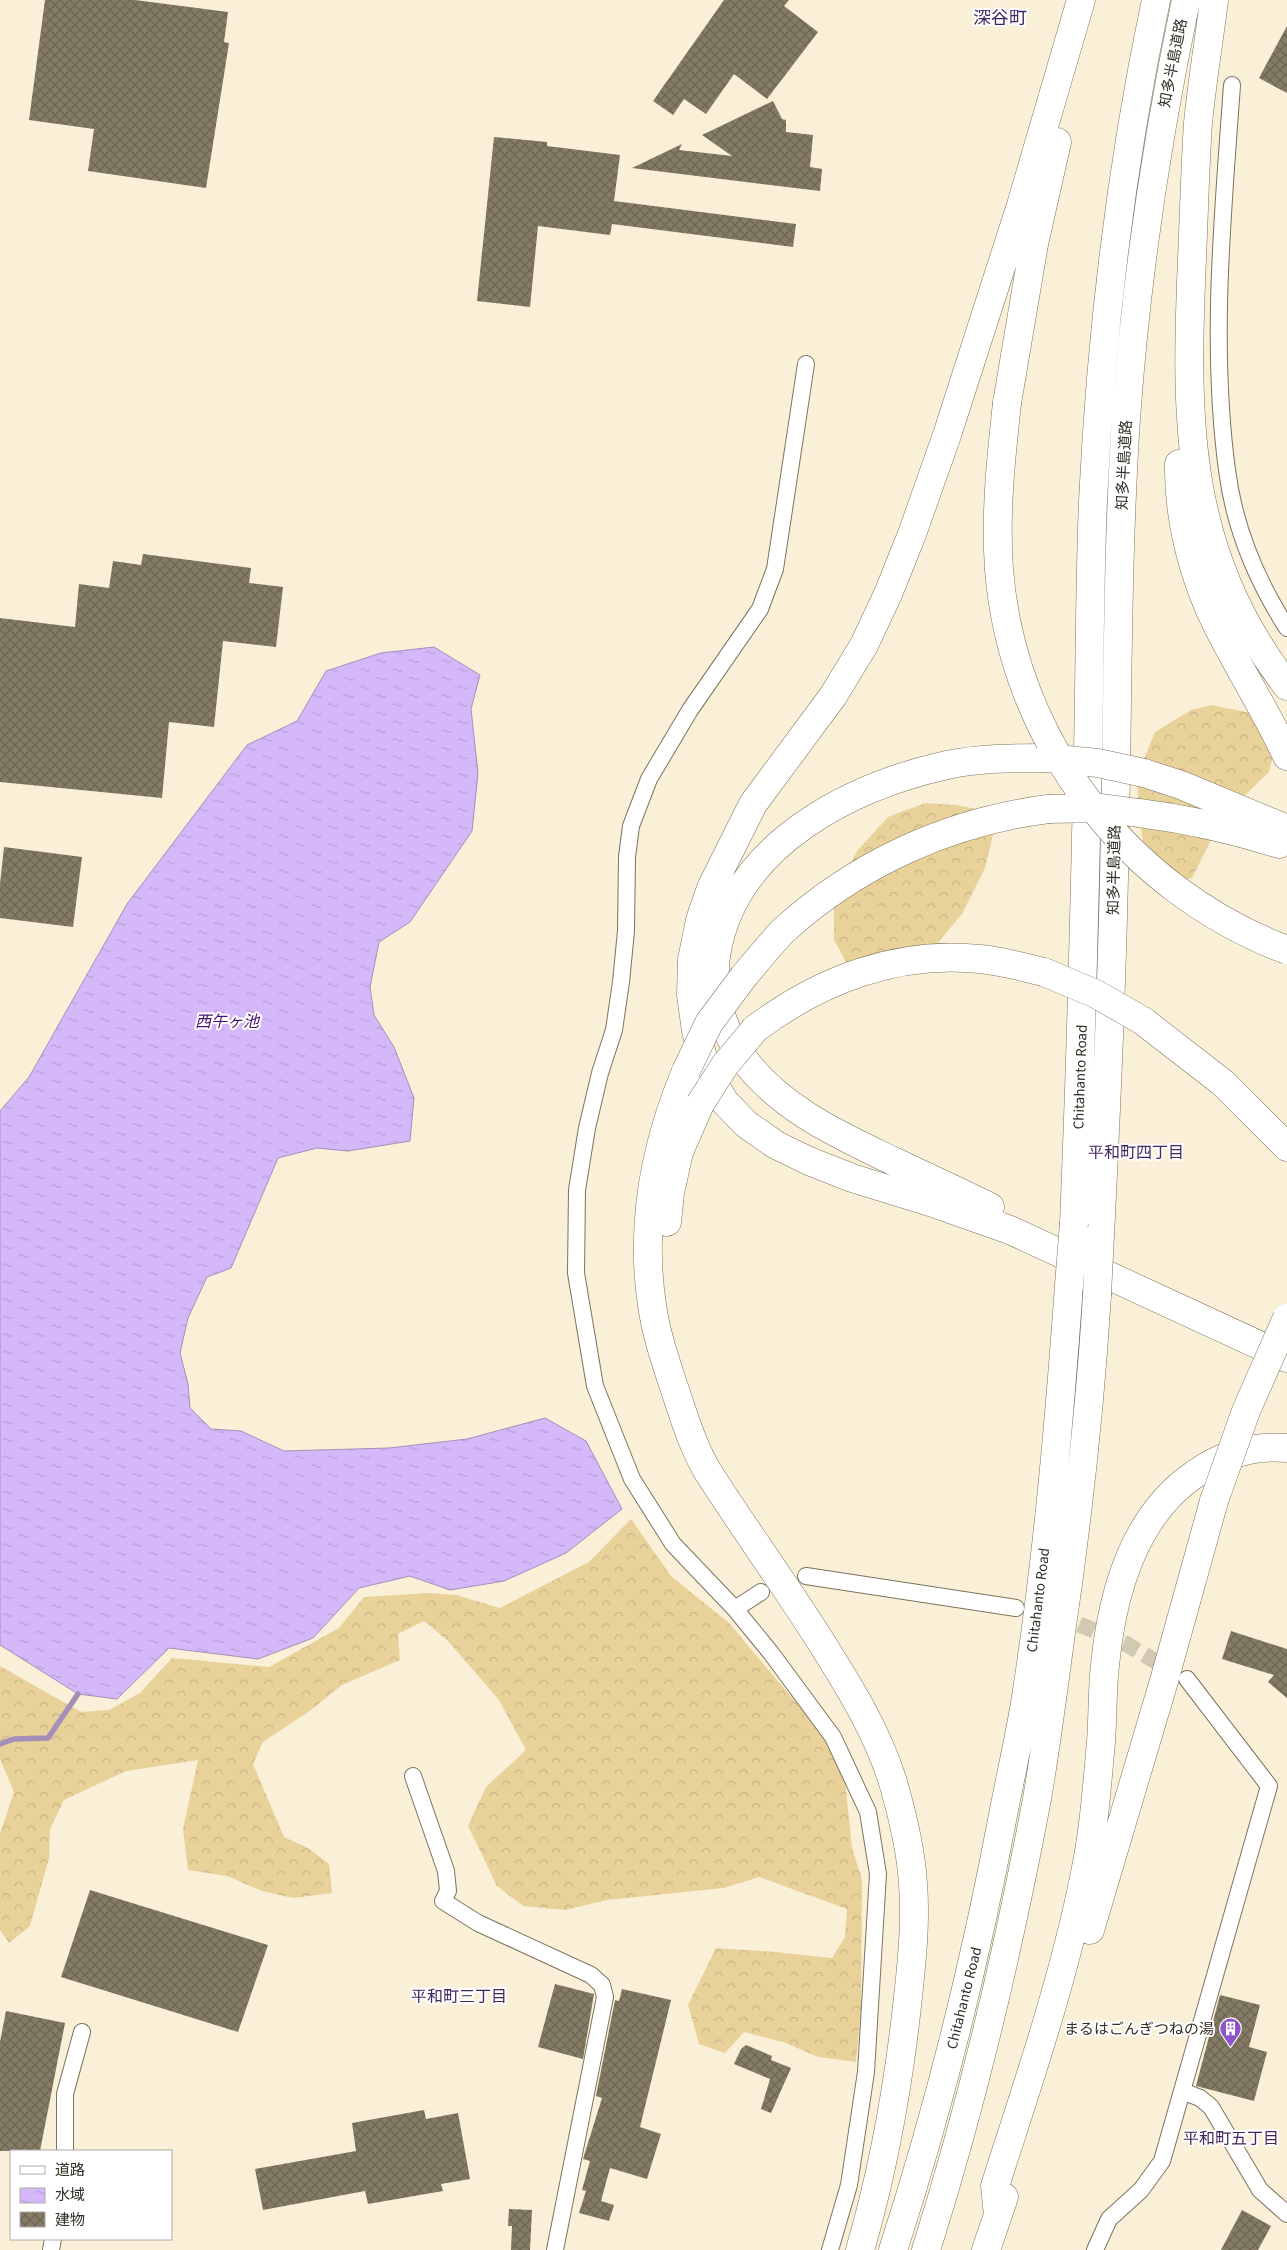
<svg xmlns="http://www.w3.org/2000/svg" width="1287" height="2250" font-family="'Source Sans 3','Noto Sans JP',sans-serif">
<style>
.forest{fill:url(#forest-crowns)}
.water{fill:url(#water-ripples);stroke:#a48fb9}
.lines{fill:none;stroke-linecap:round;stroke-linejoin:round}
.stream{stroke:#a48fb9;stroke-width:5.5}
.building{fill:url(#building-cross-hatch)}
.street-tunnel{stroke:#d2c9b3;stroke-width:16;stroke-dasharray:16 8;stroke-linecap:butt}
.street-casing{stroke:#7d745e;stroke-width:18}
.highway-casing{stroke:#7d745e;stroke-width:29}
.street{stroke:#fff;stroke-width:16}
.highway{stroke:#fff;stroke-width:28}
.highway-bridge-casing{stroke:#7d745e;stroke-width:29;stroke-linecap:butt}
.highway-bridge{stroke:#fff;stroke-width:28}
.labels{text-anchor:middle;stroke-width:4;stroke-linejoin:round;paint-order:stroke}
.street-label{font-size:15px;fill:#332f25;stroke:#fff}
.poi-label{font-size:15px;fill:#332f25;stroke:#fff;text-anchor:end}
.water-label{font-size:16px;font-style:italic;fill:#471170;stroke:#fff}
.neighbourhood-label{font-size:16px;fill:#43265f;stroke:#fff}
.quarter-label{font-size:18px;fill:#43265f;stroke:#fff}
</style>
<defs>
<pattern id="forest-crowns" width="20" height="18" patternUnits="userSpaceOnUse" patternTransform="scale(1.25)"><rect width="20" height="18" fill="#e9d19a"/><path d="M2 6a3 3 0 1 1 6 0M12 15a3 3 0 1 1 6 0" fill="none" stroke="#c8b485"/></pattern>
<pattern id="water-ripples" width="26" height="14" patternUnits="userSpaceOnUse" patternTransform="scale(1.25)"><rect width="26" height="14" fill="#d5b8f9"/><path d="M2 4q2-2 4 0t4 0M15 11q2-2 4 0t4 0" fill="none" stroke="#b79ed5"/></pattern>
<pattern id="building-cross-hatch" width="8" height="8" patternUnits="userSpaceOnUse" patternTransform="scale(1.25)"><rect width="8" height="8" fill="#857c66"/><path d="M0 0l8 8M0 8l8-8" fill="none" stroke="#6d6654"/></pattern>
</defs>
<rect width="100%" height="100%" fill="#faf0d7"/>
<path class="forest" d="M1211,705L1261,715L1276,744L1269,772L1242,798L1211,840L1192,878L1167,884L1147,869L1138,808V774L1155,732L1191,710Z
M925,803L956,805L982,810L993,835L985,868L962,914L930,952L889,968L846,962L834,940V896L857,851L888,817Z
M631,1519L671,1576L729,1623L771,1673L812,1721L844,1770L852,1848L862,1879L861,2008L856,2062L818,2057L786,2043L744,2032L725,2053L699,2044L688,2005L716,1948L776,1952L832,1958L845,1937L847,1909L759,1877L724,1888L607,1900L565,1910L523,1906L497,1886L468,1826L486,1787L526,1750L499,1700L448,1641L424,1621L398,1634L400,1660L342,1685L311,1710L263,1742L253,1764L284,1837L308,1848L329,1864L332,1893L293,1898L262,1891L227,1876L188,1870L183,1829L198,1760L126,1771L64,1800L50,1829L49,1858L30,1926L9,1943L0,1930V1834L14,1792L0,1759V1666L81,1712L109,1710L140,1693L172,1658L269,1667L339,1628L364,1597L429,1593L456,1595L500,1608L589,1562Z"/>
<path class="water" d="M434,647L480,675L471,709L478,773L472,831L410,922L379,942L370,987L374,1015L394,1047L414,1098L410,1141L348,1151L317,1148L278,1158L231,1268L207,1277L188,1318L180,1353L188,1384L190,1408L211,1429L241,1431L284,1451L389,1448L467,1439L545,1418L586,1441L622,1509L566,1553L504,1581L450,1590L410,1576L359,1588L313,1638L258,1659L169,1648L117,1699L78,1694L0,1645V1111L29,1077L127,904L247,745L297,721L326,671L381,653Z"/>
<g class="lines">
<path class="stream" d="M0,1744L14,1739L48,1738L78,1694"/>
</g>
<path class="building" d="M45,0H135L228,12L224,42L229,43L206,188L88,171L94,129L29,120Z
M724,0H789L784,6L818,32L767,99L734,74L706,114L684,99L673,115L653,101Z
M1287,26V93L1259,78Z
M773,101L782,119L786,120V132L813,135L810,167L822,169L820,191L632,168L682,144L679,150L732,156L702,135Z
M494,137L547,142V146L620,155L614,201L796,224L793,247L612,224L610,235L538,226L530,307L477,301Z
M143,554L251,568L249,583L283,587L276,647L223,641L214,727L169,722L162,798L0,782V618L75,627L79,584L109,588L113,561L141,565Z
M4,847L82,857L73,927L0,918V884Z
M1231,1631L1287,1649V1698L1268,1682L1274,1675L1222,1659Z
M90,1890L268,1945L238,2032L61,1977Z
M555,1984L594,1994L583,2059L538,2047Z
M622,1989L671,2000L640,2127L661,2134L647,2179L610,2168L601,2201L614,2205L609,2221L579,2213L586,2191L582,2190L590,2161L583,2159L602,2098L596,2096L615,2000L619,2001Z
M1220,1995L1260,2005L1249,2047L1267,2052L1254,2101L1196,2086Z
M6,2011L65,2023L40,2151H0V2042Z
M746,2045L772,2056L771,2060L791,2068L771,2113L761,2109L770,2079L734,2064L741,2049Z
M424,2110L426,2119L458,2113L470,2179L441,2184L443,2191L368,2204L365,2191L263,2210L255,2169L356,2151L352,2123Z
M509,2209L532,2210L530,2250H511L512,2226H508Z
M1242,2210L1271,2226L1258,2250H1221Z"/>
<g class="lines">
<path class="street-tunnel" d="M1057,1615L1126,1644L1174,1672"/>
<defs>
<path id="street" d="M1232,85C1223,212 1210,344 1227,470C1234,526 1257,581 1287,628
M806,364L775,569L760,609L690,710L649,779L631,826L627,857L626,931L621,982L614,1030L600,1073L587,1128L577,1190L576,1273L595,1386L632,1479L673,1544L735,1609L771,1653L833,1737L868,1812L878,1874L866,2072L849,2185L830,2250
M806,1576L1016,1608
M735,1609L761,1592
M413,1776L446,1871L448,1891L443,1901L478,1923L591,1975L602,1985L605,1997L555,2250
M1182,2091L1200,2098L1211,2107L1260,2190L1287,2214
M65,2151V2094L82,2032
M51,2250L53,2239
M1095,2250L1109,2219L1141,2190L1162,2161L1269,1786L1187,1679"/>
<path id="highway" d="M1081,0L1021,205L947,435L912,534L888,594L864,645L833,696L753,804L711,888L700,920L692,960L691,995L696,1031L706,1069L724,1101L746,1124L776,1145L809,1161L852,1178L936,1204L1010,1230L1287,1358
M1214,0C1209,41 1202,82 1198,123C1195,168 1194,214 1192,259C1185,421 1184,551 1287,686
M1007,403L1034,244L1057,142
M1179,464C1178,518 1193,577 1217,625C1239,669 1266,711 1287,756
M1144,773L1181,785L1287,829
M1139,813C1187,819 1232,829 1279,844
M744,976C757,961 770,944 784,930C858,863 949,822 1048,809
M1143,1021L1223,1083L1287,1147
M755,1029C820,980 898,950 980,959C1002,961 1023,967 1044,972
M686,1071C655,1145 640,1225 652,1305C656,1334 666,1363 675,1390C684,1417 693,1447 708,1472C745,1530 786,1586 823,1645C850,1688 876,1730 892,1779C902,1813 911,1848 913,1884C916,1921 912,1960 908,1997C899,2082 884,2168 860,2250
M990,1207C958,1191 925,1176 893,1161C839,1135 779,1108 743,1058C719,1025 709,985 718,945C740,842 852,786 947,765C979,758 1013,758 1045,758
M667,1222L670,1193L679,1152L700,1104
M1074,1223C1080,1079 1084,935 1087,791C1090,695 1089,598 1093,501C1101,333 1121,165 1156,0
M1100,1235C1107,1098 1113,961 1115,824C1118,689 1117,554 1126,419C1136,278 1157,138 1186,0
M1090,1930L1164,1681L1214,1501
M998,2215L995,2186C1028,2083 1064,1979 1085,1873C1094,1830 1097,1785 1101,1742C1103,1716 1102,1690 1105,1665C1112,1594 1133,1516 1195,1474C1223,1454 1253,1445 1287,1448
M893,2250C940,2106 976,1959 1004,1810C1011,1774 1019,1739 1025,1703C1047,1564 1059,1425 1069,1285
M926,2250C973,2102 1008,1952 1037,1799C1046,1747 1053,1693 1060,1640C1077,1525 1090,1411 1097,1295
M986,2250L1004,2197"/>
</defs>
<use href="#street" class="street-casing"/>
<use href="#highway" class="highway-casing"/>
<use href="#street" class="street"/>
<use href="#highway" class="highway"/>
<defs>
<path id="highway-bridge" d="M1007,403C1001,458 995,513 999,569C1012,740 1127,890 1287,950
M1047,758L1098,763L1144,773
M1048,809L1102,808L1139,813
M1044,972L1096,994L1143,1021
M686,1071L709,1023L744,976
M700,1104L725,1065L755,1029
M1069,1285L1074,1223
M1097,1295L1100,1235
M1214,1501L1246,1411L1287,1318"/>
</defs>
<use href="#highway-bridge" class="highway-bridge-casing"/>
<use href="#highway-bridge" class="highway-bridge"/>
</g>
<defs>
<symbol id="building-pin" viewBox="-11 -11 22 30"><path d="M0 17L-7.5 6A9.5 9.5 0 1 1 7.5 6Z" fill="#8f53c9" stroke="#fff"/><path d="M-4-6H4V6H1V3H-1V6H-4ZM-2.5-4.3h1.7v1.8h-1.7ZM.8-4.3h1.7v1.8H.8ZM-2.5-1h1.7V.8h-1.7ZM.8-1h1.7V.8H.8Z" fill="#fff"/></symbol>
</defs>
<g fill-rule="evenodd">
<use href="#building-pin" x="1218" y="2016" width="25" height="34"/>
</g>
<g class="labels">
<g class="street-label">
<text transform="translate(1173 63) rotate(-79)" y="5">知多半島道路</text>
<text transform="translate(1124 465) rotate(-87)" y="5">知多半島道路</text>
<text transform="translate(1114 870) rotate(-89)" y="5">知多半島道路</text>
<text transform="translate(1080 1077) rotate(-88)" y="5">Chitahanto Road</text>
<text transform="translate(1038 1600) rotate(-83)" y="5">Chitahanto Road</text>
<text transform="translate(964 1998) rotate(-76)" y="5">Chitahanto Road</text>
</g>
<g class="poi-label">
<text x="1214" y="2034">まるはごんぎつねの湯</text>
</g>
<g class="water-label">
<text x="227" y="1027">西午ヶ池</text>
</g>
<g class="neighbourhood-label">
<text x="1136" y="1158">平和町四丁目</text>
<text x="459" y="2002">平和町三丁目</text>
<text x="1231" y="2144">平和町五丁目</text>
</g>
<g class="quarter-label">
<text x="1000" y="24">深谷町</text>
</g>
</g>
<rect x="10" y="2150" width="162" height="90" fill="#ffffff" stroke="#adaca8"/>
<rect x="20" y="2166" width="25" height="8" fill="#ffffff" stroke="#adaca8"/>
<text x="55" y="2175" font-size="15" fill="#332f25">道路</text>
<rect x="20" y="2188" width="25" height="15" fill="url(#water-ripples)" stroke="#adaca8"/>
<text x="55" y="2200" font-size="15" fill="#332f25">水域</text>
<rect x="20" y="2212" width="25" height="15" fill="url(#building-cross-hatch)" stroke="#adaca8"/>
<text x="55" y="2225" font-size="15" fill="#332f25">建物</text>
</svg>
